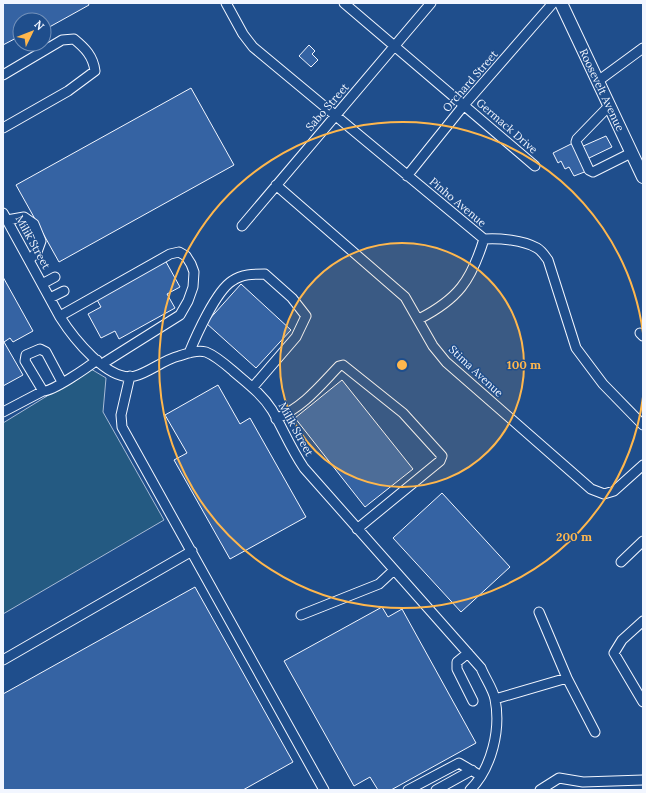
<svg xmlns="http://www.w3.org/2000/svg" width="646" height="793" font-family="Lora,serif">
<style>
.green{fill:#245a82;stroke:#a8bbd7}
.building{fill:#3563a3;stroke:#f2f6ff}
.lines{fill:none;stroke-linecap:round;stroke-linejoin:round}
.minor-casing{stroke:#f2f6ff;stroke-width:11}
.major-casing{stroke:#f2f6ff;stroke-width:14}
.minor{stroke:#1f4e8c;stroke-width:9}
.major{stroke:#1f4e8c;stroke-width:12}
.ring{fill:none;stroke:#ffb74d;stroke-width:2}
.labels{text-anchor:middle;stroke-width:3;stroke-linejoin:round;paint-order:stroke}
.street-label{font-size:11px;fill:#f2f6ff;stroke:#1f4e8c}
.centre{fill:#ffb74d;stroke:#1f4e8c;stroke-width:2}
.ring-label{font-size:12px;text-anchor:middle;font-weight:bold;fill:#ffb74d;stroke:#1f4e8c;stroke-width:3;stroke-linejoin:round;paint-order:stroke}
</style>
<rect width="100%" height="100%" fill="#1f4e8c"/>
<path class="green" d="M91,369L106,378L103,412L164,520L3,614V423Z"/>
<path class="building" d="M3,3H88L89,5L44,30V20H20V36L3,45Z
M309,45L315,51L312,54L318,60L311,67L299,56Z
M191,88L234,165L59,262L16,185Z
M606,136L612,147L587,159L581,147Z
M573,143L587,171L574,176L569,167L565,169L561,161L558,163L553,153Z
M165,260L180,287L167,294L175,308L119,339L115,331L101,338L88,314L101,307L96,298Z
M3,277L33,331L13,342L10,338L4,342L23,375L3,386Z
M241,284L291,330L256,368L206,323Z
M342,380L413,469L365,507L295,418Z
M218,385L240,424L250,418L306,517L230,559L174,460L187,453L165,415Z
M442,493L510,567L461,612L393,538Z
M195,587L293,762L243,790H3V694Z
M382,607L388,617L402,609L476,743L391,790H378L370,777L354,786L284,661Z"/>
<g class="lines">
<defs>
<path id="minor" d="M226,3L243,34L253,47L484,239C500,238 523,240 537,248C542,251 545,256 548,260L576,348L603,384L643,425
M344,3L535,166
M3,75L62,40L74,39C85,48 93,56 95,71L68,91L3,128
M598,81L643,48
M609,106L577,139L576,142L589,170L593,172L631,153
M407,176L464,105L553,3
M276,185L405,297L433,346L446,362L591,489L604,494L614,491L643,465
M3,213L60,317C72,336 108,383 135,376C150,372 163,360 179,356C188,353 197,350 206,352C216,356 225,364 233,371C247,383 262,394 272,410C283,429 291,449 304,468L481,668C485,678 493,689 495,699C501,729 492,768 470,790
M7,220L24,217L34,224L41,241L37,252L29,260
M242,226L431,3
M42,284L55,277
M50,298L64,291
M60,316L170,254L179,252L186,256L191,264L194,272L193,287L188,301L180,315L102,364
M419,319C458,299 471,281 484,239
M640,333L643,336
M189,353C196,336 216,291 232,281C242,274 253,274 265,274L292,298L306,316L296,337L253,387
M130,376L121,415L122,427L324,790
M62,382L46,352L40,349L26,355L25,361L43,391C52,392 88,367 97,360
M3,412L43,391
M276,419C305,405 317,389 339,366L343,365L403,413L442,456L440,461L357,529
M621,562L643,541
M539,612L567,678
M301,615L379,584L394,570
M643,621L622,640L614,653L643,702
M468,653L457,662V669L473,701
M3,660L192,551
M495,699L567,678L595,732
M408,790L459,763L481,776
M436,790L472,770
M540,790L559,778L583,782L643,780"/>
<g id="major">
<path id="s1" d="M561,3L643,177"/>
</g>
</defs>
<use href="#minor" class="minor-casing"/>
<use href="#major" class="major-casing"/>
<use href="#minor" class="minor"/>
<use href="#major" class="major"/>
</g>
<circle cx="402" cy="365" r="122" fill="#ffb74d" fill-opacity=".12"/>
<g class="ring">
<circle cx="402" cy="365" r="122"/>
<path d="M643 397A243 243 0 1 1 643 333"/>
</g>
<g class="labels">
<g class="street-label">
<text transform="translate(470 81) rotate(-49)" y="4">Orchard Street</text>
<text dy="4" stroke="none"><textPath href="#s1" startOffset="96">Roosevelt Avenue</textPath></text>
<text transform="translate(327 107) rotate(-49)" y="4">Sabo Street</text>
<text transform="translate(507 126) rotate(41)" y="4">Germack Drive</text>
<text transform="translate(458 202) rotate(40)" y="4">Pinho Avenue</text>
<text transform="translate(33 242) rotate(61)" y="4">Milik Street</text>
<text transform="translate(476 371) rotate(43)" y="4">Stima Avenue</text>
<text transform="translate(296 429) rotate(61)" y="4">Milik Street</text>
</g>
</g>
<circle cx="402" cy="365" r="6" class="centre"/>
<g class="ring-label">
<text x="524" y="369">100 m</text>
<text x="574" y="541">200 m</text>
</g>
<rect width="646" height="793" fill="none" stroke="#f2f6ff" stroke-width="8"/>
<g transform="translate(32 32) rotate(47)"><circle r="19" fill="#1f4e8c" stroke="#7391ba"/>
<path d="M0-3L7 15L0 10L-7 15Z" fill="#ffb74d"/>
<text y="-6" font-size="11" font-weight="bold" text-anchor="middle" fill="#f2f6ff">N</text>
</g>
</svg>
